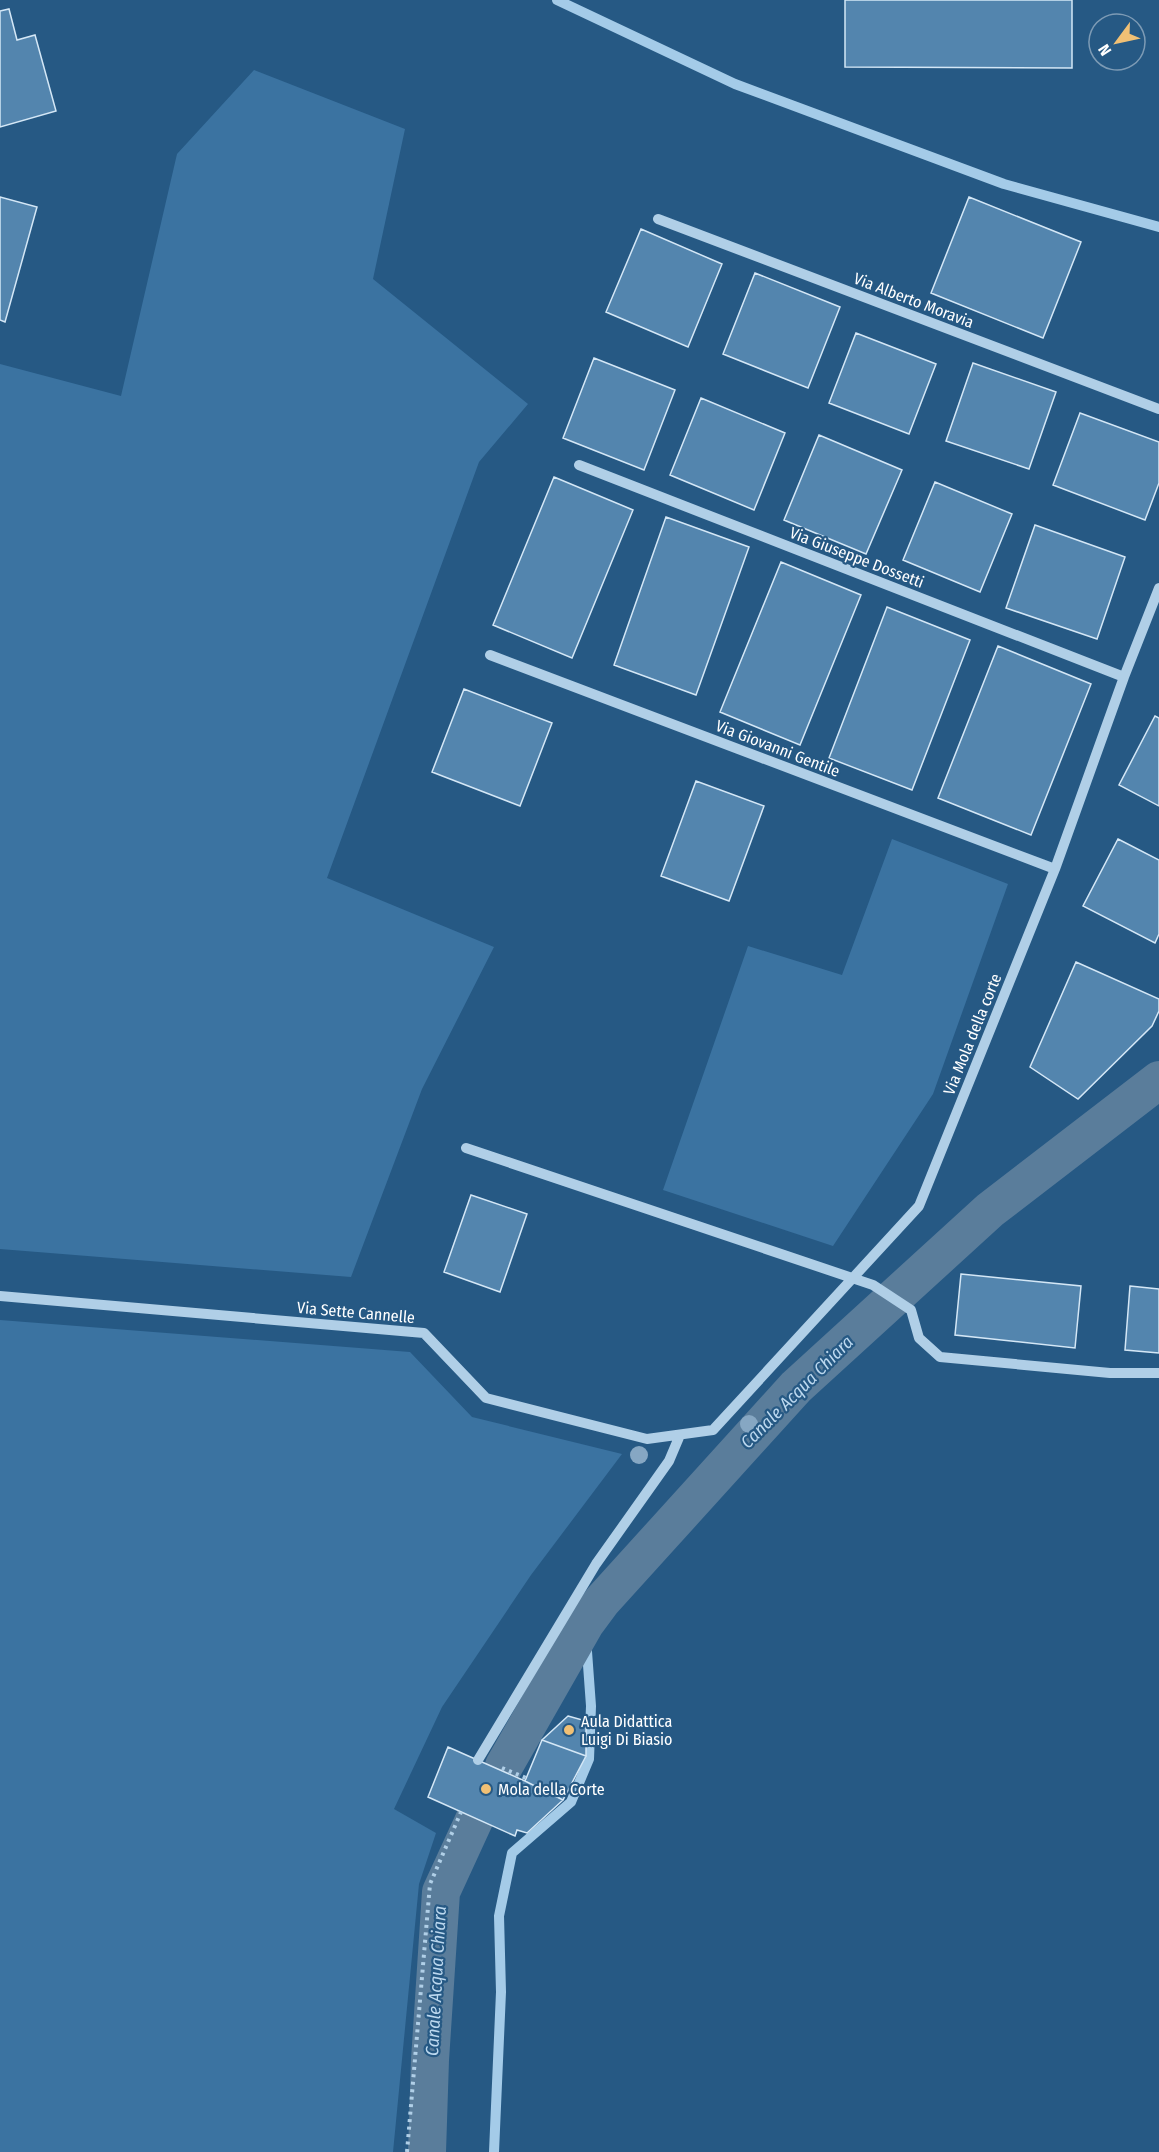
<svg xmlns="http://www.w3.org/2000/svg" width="1159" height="2152" font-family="'Fira Sans Condensed',sans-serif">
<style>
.green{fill:#3b73a1}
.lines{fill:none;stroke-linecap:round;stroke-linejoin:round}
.stream{stroke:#a4cbe8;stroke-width:10}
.canal{stroke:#5a7d9b;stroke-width:38}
.building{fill:#5385ae;stroke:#d4e7f6;stroke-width:1.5}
.path{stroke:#b0cfe7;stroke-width:4;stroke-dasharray:3 4.5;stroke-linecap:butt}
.minor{stroke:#b0cfe7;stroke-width:10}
.tree{fill:#86a7c3}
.poi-dot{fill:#f0c075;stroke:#265984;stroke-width:2}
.labels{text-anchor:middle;stroke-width:4.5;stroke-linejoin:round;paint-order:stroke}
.street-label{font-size:16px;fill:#fff;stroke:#265984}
.poi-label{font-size:16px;fill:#fff;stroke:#265984;text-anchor:start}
.water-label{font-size:18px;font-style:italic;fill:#bcd8ef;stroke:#265984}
</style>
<rect width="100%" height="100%" fill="#265984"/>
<path class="green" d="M254,70L405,129L373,279L528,404L479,462L327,878L494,947L422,1089L351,1277L0,1249V364L121,396L177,154Z
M892,839L1008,884L933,1094L833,1246L663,1190L748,946L842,975Z
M0,1320L410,1352L472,1417L622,1454L531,1575L442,1707L394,1809L436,1833L419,1884L393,2152H0Z"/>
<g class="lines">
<path class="stream" d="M557,0L735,84L1004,184L1159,227
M494,2152L501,1992L499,1916L512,1853L571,1802L589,1759L591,1706L585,1624"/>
<path class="canal" d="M504,1766L585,1624L602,1601L796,1387L990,1210L1159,1080
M427,2152L430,2060L441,1892L475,1818"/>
</g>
<path class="building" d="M845,0H1072V68L845,67Z
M9,9L17,40L35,35L56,111L0,127V11Z
M0,197L37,207L5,322L0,320Z
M969,197L1081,242L1043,338L931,293Z
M641,229L722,264L688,347L606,312Z
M755,273L840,307L808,388L723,354Z
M856,333L936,364L909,434L829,403Z
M594,358L675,390L644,470L563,438Z
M973,363L1056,392L1029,469L946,441Z
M701,398L785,433L754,510L670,475Z
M1080,413L1159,442V483L1145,520L1053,485Z
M819,435L902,470L866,554L784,520Z
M554,477L633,510L572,658L493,625Z
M935,482L1012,514L980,592L903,560Z
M666,517L749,547L696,695L614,665Z
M1035,525L1125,557L1097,639L1006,608Z
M781,562L861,595L800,745L720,712Z
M887,607L970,640L912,790L829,758Z
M998,646L1091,684L1031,835L938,798Z
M464,689L552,723L520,806L432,772Z
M1155,716L1159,718V806L1119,785Z
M696,781L764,806L729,901L661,876Z
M1118,839L1159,860V934L1155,943L1083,906Z
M1076,962L1159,999V1011L1152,1026L1078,1099L1030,1067Z
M471,1195L527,1214L500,1292L444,1272Z
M961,1274L1081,1286L1075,1348L955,1335Z
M1130,1286L1159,1289V1353L1125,1350Z
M568,1716L586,1721V1756L542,1740Z
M542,1740L586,1756L563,1800L525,1781Z
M448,1747L525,1781L563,1800L527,1833L517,1830L515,1836L428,1797Z"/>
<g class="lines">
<path class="path" d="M502,1768L526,1778
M407,2152L430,1884L461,1812"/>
<path class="minor" d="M658,219L1159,409
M579,465L1124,677
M490,655L1055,869
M466,1148L873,1285L911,1310L919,1338L940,1357L1110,1373H1159
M0,1296L424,1333L486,1398L647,1439L713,1430L919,1206L1055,869L1124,677L1159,588
M478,1760L596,1564L669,1461L680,1435"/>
</g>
<g class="tree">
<circle cx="749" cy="1424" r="9"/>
<circle cx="639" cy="1455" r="9"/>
</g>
<g class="poi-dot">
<circle cx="569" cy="1730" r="6"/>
<circle cx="486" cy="1789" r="6"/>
</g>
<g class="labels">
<g class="street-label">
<text transform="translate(914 300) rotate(21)" y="6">Via Alberto Moravia</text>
<text transform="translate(857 557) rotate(21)" y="6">Via Giuseppe Dossetti</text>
<text transform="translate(778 748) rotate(21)" y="6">Via Giovanni Gentile</text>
<text transform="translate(972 1034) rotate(-68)" y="6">Via Mola della corte</text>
<text transform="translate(356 1312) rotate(5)" y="6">Via Sette Cannelle</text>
</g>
<g class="poi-label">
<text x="581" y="1727">Aula Didattica<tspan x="581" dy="18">Luigi Di Biasio</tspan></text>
<text x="498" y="1795">Mola della Corte</text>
</g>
<g class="water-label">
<text transform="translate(797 1392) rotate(-45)" y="6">Canale Acqua Chiara</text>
<text transform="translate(436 1981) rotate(-87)" y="6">Canale Acqua Chiara</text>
</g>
</g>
<g transform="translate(1117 42) rotate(237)"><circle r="28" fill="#265984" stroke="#7d9bb5" stroke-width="1.5"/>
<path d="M0-4.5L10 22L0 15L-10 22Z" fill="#f0c075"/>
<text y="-9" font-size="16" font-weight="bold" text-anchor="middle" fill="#ffffff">N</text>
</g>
</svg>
